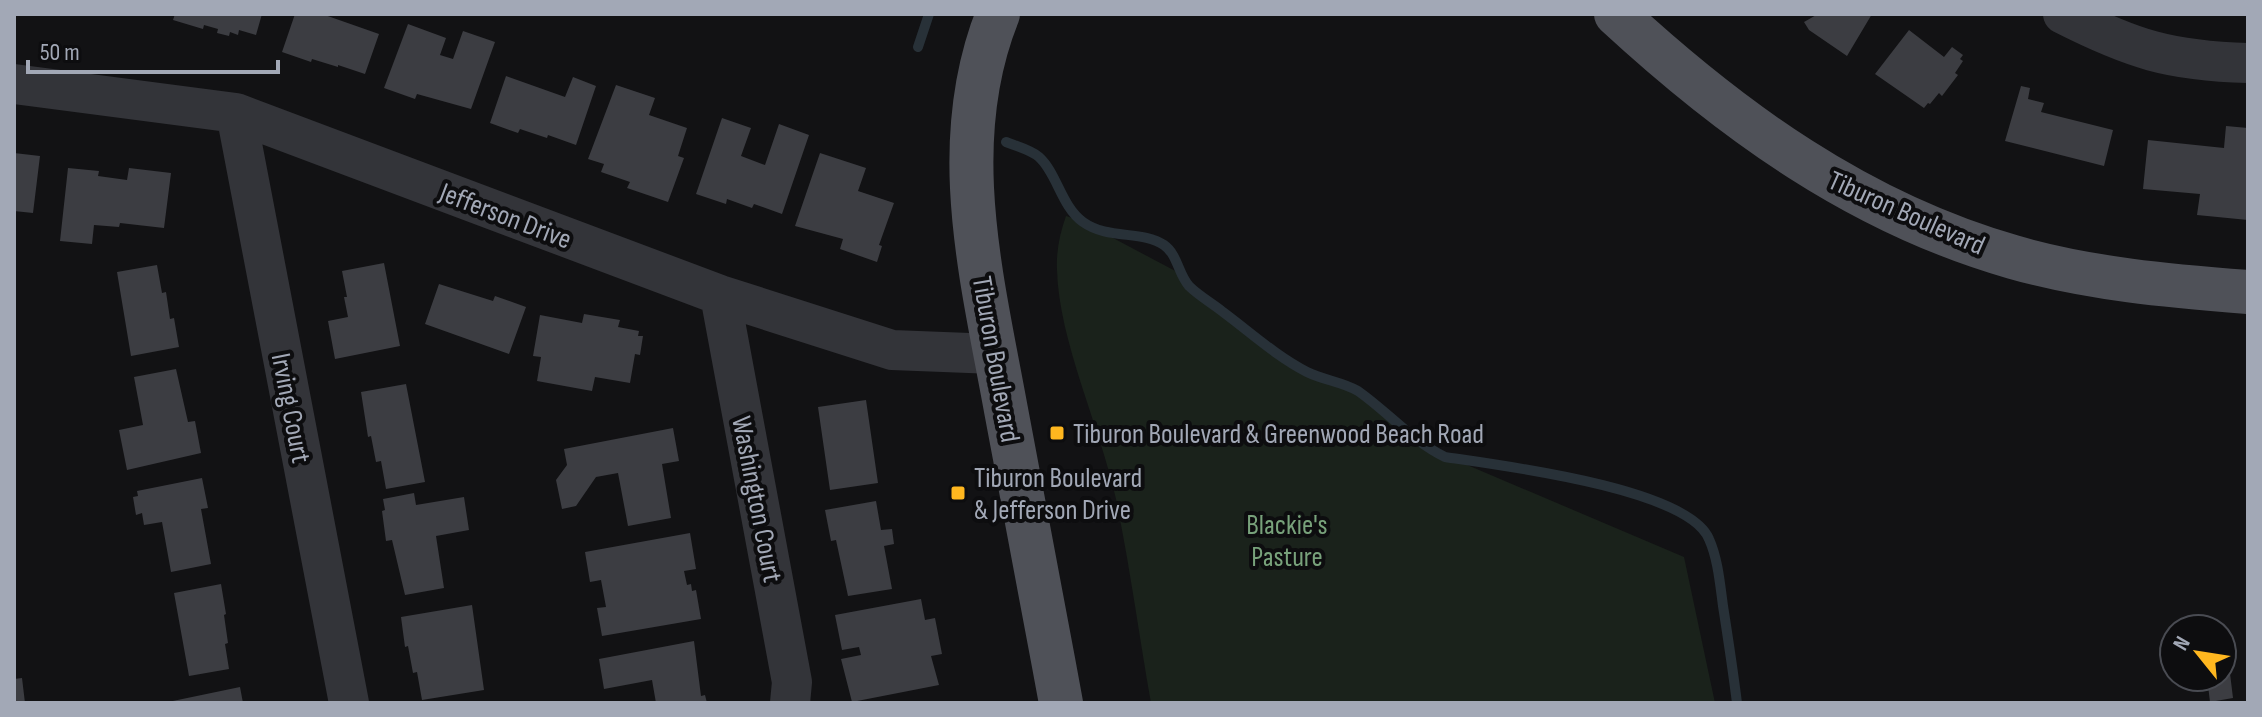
<svg xmlns="http://www.w3.org/2000/svg" width="2262" height="717" font-family="'Sofia Sans Condensed',sans-serif">
<style>
.green{fill:#1a221b}
.lines{fill:none;stroke-linecap:round;stroke-linejoin:round}
.stream{stroke:#283138;stroke-width:10}
.building{fill:#3c3d42}
.minor{stroke:#333439;stroke-width:40}
.major{stroke:#4f5158;stroke-width:44}
.poi-dot{fill:#ffb71f;stroke:#0d0d0f;stroke-width:3}
.labels{text-anchor:middle;stroke-width:8;stroke-linejoin:round;paint-order:stroke}
.street-label{font-size:28px;fill:#a2a8b6;stroke:#0d0d0f}
.poi-label{font-size:28px;fill:#a2a8b6;stroke:#0d0d0f;text-anchor:start}
.park-label{font-size:28px;fill:#78a27b;stroke:#0d0d0f}
</style>
<rect width="100%" height="100%" fill="#121214"/>
<path class="green" d="M1066,216L1081,221L1181,274L1189,286L1257,339L1304,370L1356,390L1399,422L1425,447L1684,557L1715,703H1151C1139,635 1130,567 1116,499C1100,426 1059,342 1057,270C1056,251 1060,233 1066,216Z"/>
<g class="lines">
<path class="stream" d="M918,47L929,14
M1006,142C1016,146 1031,150 1039,157C1057,173 1061,206 1083,222C1108,240 1142,230 1164,245C1178,255 1178,274 1189,286C1199,296 1212,303 1223,312C1250,332 1276,356 1307,372C1323,380 1343,382 1358,391C1388,412 1412,441 1445,457C1498,465 1688,488 1709,539C1718,559 1720,584 1723,606C1728,638 1733,671 1737,703"/>
</g>
<path class="building" d="M175,14H262L256,35L239,30L238,35L230,32L229,36L217,33L218,29L204,25L203,29L173,20Z
M295,14H322L379,34L365,74L338,65V67L312,59L311,62L282,52Z
M1818,14H1872L1847,56L1809,30L1804,22Z
M408,24L446,38L440,55L453,59L463,31L495,42L471,109L417,94L415,99L384,88Z
M1909,30L1944,57L1952,47L1963,55L1960,59L1963,61L1955,73L1958,75L1942,96L1939,93L1930,104L1928,103L1924,108L1875,74Z
M506,76L565,97L573,77L596,86L576,145L548,135L547,138L520,129L518,133L490,123Z
M616,85L655,98L649,115L687,128L678,156L684,158L668,202L627,188L630,182L601,172L604,164L588,159Z
M2021,86L2030,88L2028,99L2044,103L2041,112L2113,130L2104,166L2005,141Z
M722,118L751,128L741,156L765,165L779,124L809,135L782,214L754,204L752,208L727,199L726,204L696,194Z
M2226,126L2248,128V220L2197,215L2200,194L2143,189L2148,140L2224,148Z
M14,153L40,156L33,213L14,211Z
M820,153L866,168L858,191L894,203L879,245L882,246L877,262L840,249L843,239L795,226Z
M68,168L99,171L98,176L127,180L129,168L171,173L164,228L120,223L119,227L94,225L92,244L60,241Z
M384,263L400,346L335,359L328,321L348,317L344,297H347L342,271Z
M157,265L162,293L166,292L170,319L174,318L179,347L131,356L117,272Z
M439,284L493,301L495,296L526,307L509,354L425,324Z
M584,314L620,320L618,327L639,331L638,336H643L640,355L635,354L630,383L595,377L592,391L537,381L541,357L533,356L540,315L582,323Z
M176,369L188,422L195,421L201,453L127,470L119,430L143,425L134,377Z
M406,384L425,482L386,489L381,461L376,462L371,436L368,437L361,392Z
M866,400L878,483L830,490L818,407Z
M673,428L679,461L662,464L671,518L628,526L618,473L596,477L576,506L562,509L556,480L567,465L564,449Z
M202,478L208,508L201,509L211,564L171,572L162,522L144,525L142,513L136,515L133,497L138,496L137,491Z
M414,493L416,505L464,497L469,530L436,536L444,588L405,595L392,540L386,541L382,511L385,510L383,499Z
M876,501L881,530L892,529L894,544L884,546L892,589L848,596L836,540L831,541L825,510Z
M690,533L696,569L684,571L687,585L691,584L692,591L696,590L701,619L602,636L597,608L606,607L601,580L590,582L585,552Z
M221,584L226,614L224,615L228,643L225,644L229,669L189,676L174,593Z
M921,599L925,620L935,618L942,654L931,656L939,685L852,702L841,659L861,655L859,647L842,650L835,615Z
M472,605L484,690L422,700L417,672L413,673L408,646L405,647L401,617Z
M694,641L701,696L705,695L707,703H656L652,680L604,689L599,659Z
M2228,657L2233,698L2210,702L2207,677H2222V658Z
M22,678L25,703H14V679Z
M240,687L243,703H168V702Z"/>
<g class="lines">
<path class="minor" d="M2063,14C2132,49 2170,61 2248,63
M14,84L236,113L720,295L892,350L995,354
M236,113L349,703
M720,295L792,682L790,703"/>
<path class="major" d="M998,14C946,143 982,278 1006,410C1024,507 1043,605 1061,703
M1616,14C1732,121 1859,213 2013,257C2089,279 2170,286 2248,292"/>
</g>
<g class="poi-dot">
<rect x="1049" y="425" width="16" height="16" rx="4"/>
<rect x="950" y="485" width="16" height="16" rx="4"/>
</g>
<g class="labels">
<g class="street-label">
<text transform="translate(1907 212) rotate(24)" y="10">Tiburon Boulevard</text>
<text transform="translate(506 215) rotate(21)" y="10">Jefferson Drive</text>
<text transform="translate(997 359) rotate(80)" y="10">Tiburon Boulevard</text>
<text transform="translate(292 408) rotate(79)" y="10">Irving Court</text>
<text transform="translate(758 499) rotate(79)" y="10">Washington Court</text>
</g>
<g class="poi-label">
<text x="1073" y="443">Tiburon Boulevard &amp; Greenwood Beach Road</text>
<text x="974" y="487">Tiburon Boulevard<tspan x="974" dy="32">&amp; Jefferson Drive</tspan></text>
</g>
<g class="park-label">
<text x="1287" y="534">Blackie's<tspan x="1287" dy="32">Pasture</tspan></text>
</g>
</g>
<rect width="2262" height="717" fill="none" stroke="#a2a8b6" stroke-width="32"/>
<g transform="translate(2198 653) rotate(300)"><circle r="38" fill="#0d0d0f" stroke="#494b52" stroke-width="2"/>
<path d="M0-6L14 30L0 20L-14 30Z" fill="#ffb71f"/>
<text y="-12" font-size="22" font-weight="bold" text-anchor="middle" fill="#a2a8b6">N</text>
</g>
<path d="M28 60v12h250v-12" fill="none" stroke="#a2a8b6" stroke-width="4"/>
<text x="40" y="60" font-size="24" fill="#a2a8b6" stroke="#0d0d0f" stroke-width="6" paint-order="stroke">50 m</text>
</svg>
